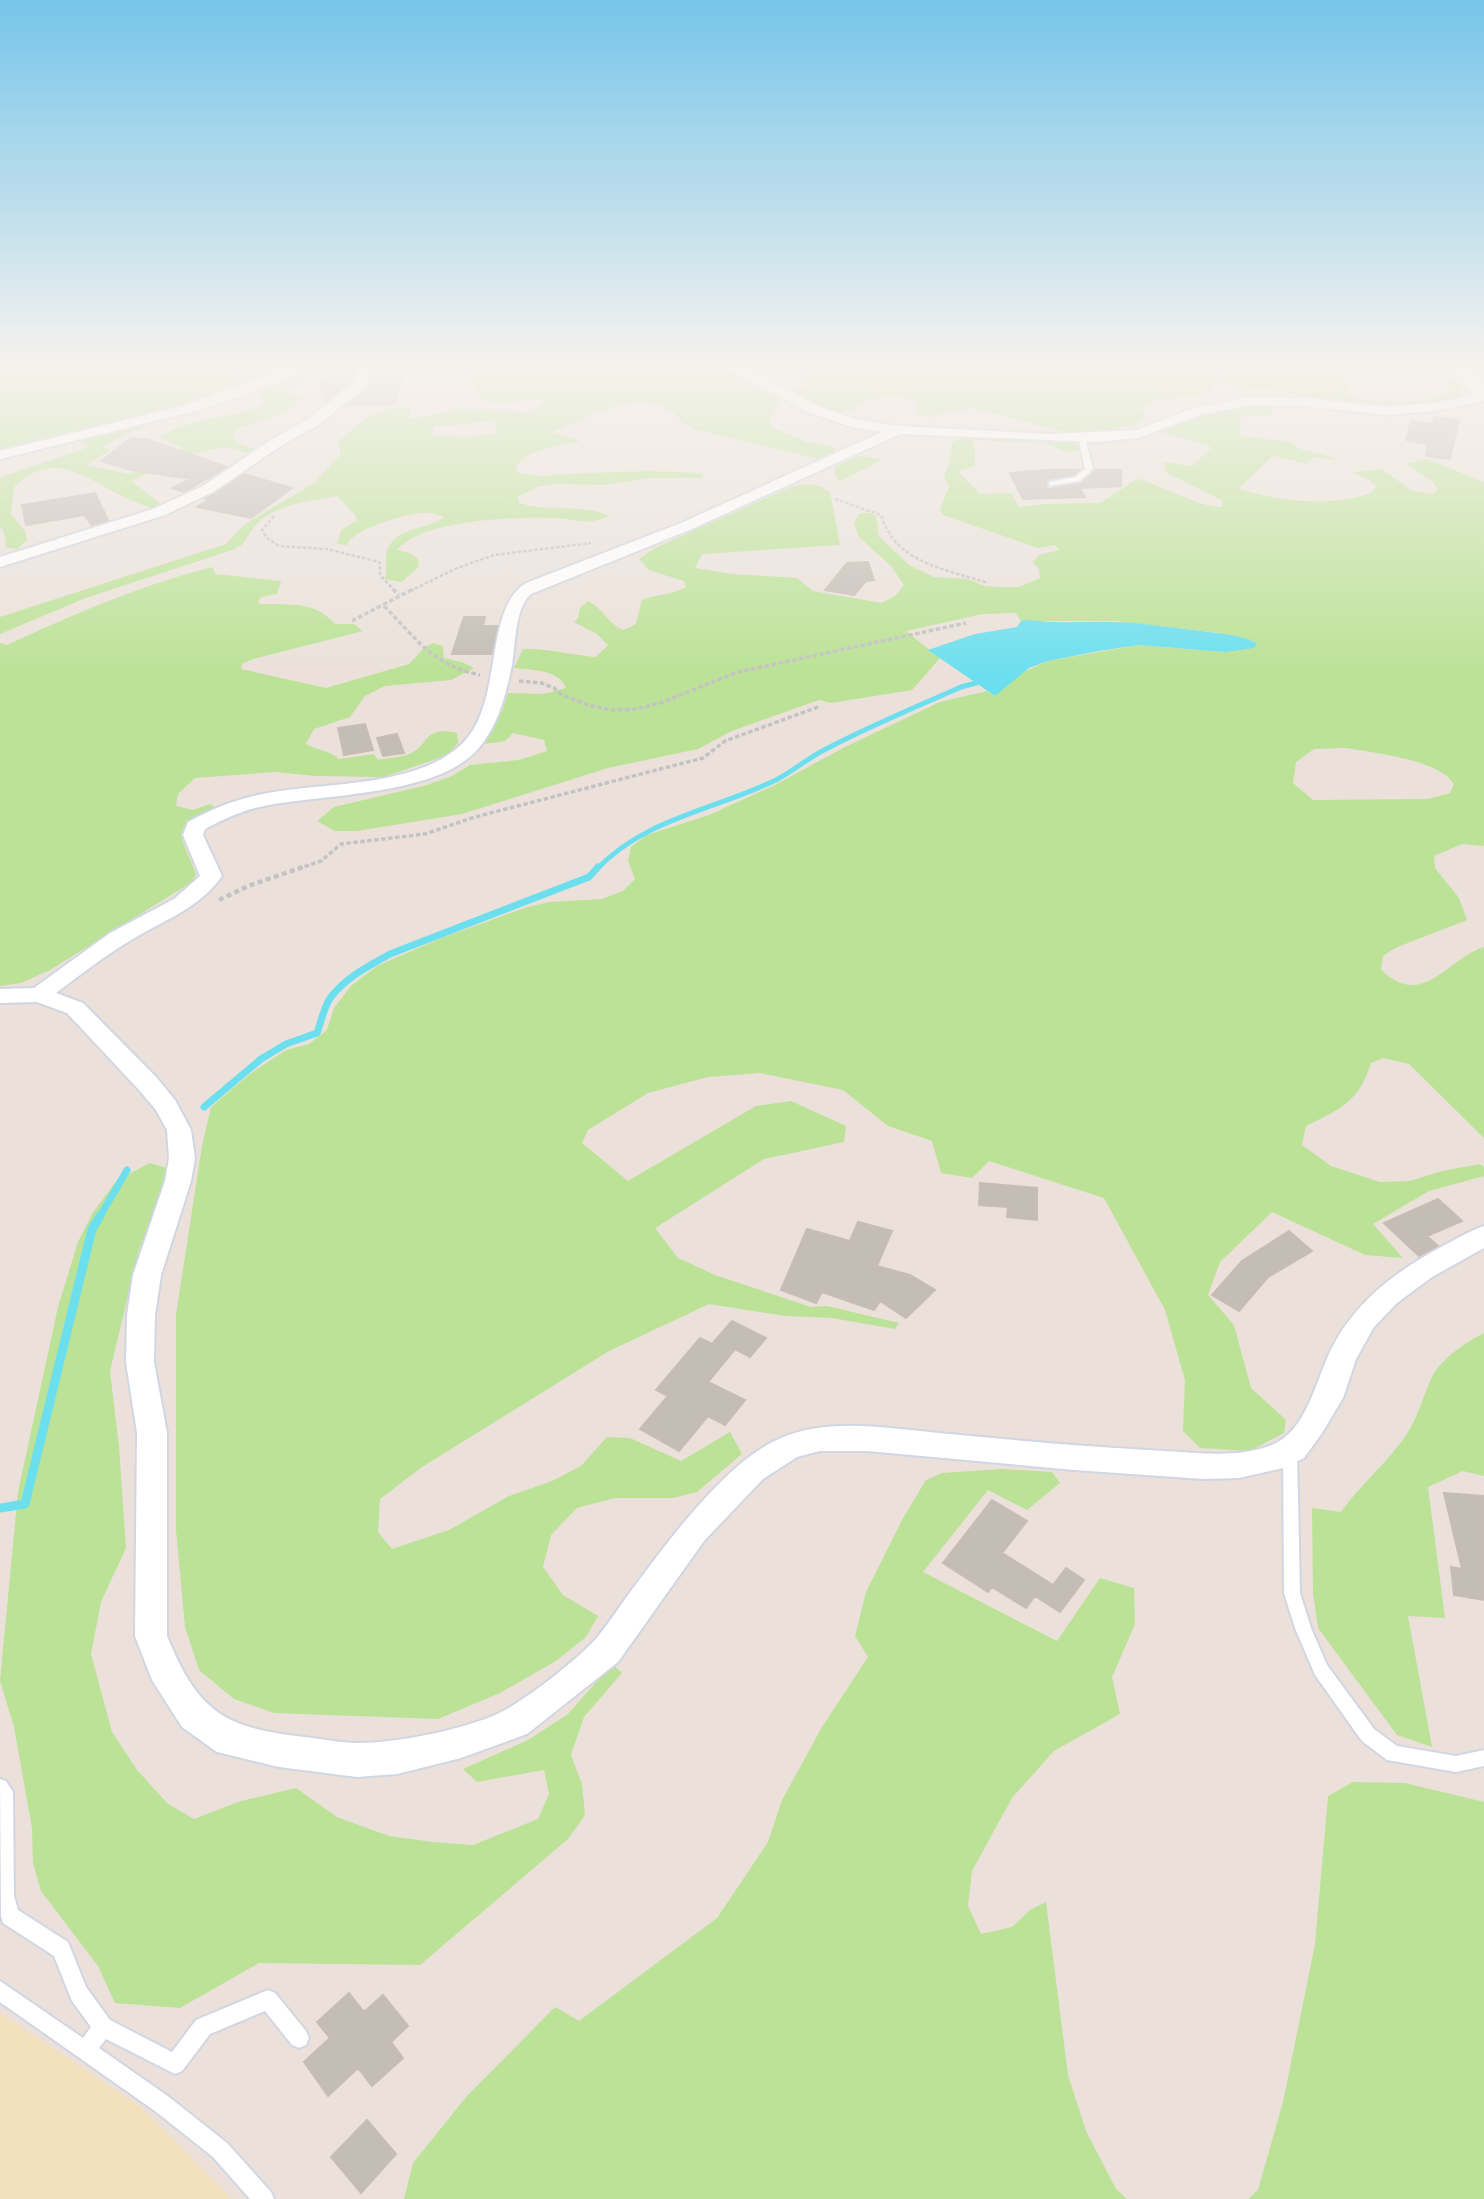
<svg xmlns="http://www.w3.org/2000/svg" width="1484" height="2199" font-family="'DejaVu Sans',sans-serif">
<style>
.green{fill:#bbe296;fill-rule:evenodd}
.sand{fill:#f1e1bc}
.water{fill:#6cdfee}
.lines{fill:none;stroke-linecap:round;stroke-linejoin:round}
.stream-far2{stroke:#6cdfee;stroke-width:5}
.stream-far1{stroke:#6cdfee;stroke-width:7}
.stream{stroke:#6cdfee;stroke-width:9}
.building{fill:#c3bdb6;stroke:#c6bdb4;stroke-width:2}
.lane-casing{stroke:#d0d6e2;stroke-width:4}
.street-casing{stroke:#d0d6e2;stroke-width:4}
.secondary-casing{stroke:#d0d6e2;stroke-width:3}
.path-far2{stroke:#c3c3c3;stroke-width:2.5;stroke-dasharray:3.5 2;stroke-linecap:butt}
.path-far1{stroke:#c3c3c3;stroke-width:3.5;stroke-dasharray:4.5 2.5;stroke-linecap:butt}
.path{stroke:#c3c3c3;stroke-width:4.5;stroke-dasharray:5 3.5;stroke-linecap:butt}
.lane{fill:#fff;fill-rule:evenodd}
.street{fill:#fff;fill-rule:evenodd}
.secondary{fill:#fff;fill-rule:evenodd}
</style>
<rect width="100%" height="100%" fill="#ebe1da"/>
<path class="green" d="M270,367L269,374L196,401L0,449V368Z
M321,367H332L285,391L302,399L285,413L239,428L233,433L236,442L257,450C245,456 238,448 226,448C195,449 159,468 132,481L162,505L152,509C142,504 132,501 122,496C83,477 54,449 14,487L11,514L25,531L27,540L17,549L6,547L4,532L0,526V478L4,476L89,447L81,440L137,426L145,428L125,434L103,447L110,450L87,465L129,474L184,448L157,437L184,425L259,408L264,401L256,393Z
M464,367H725L760,390L782,400C774,406 769,418 771,427L807,442L834,447L835,452L819,459L696,430L681,422C678,414 672,412 665,408C633,389 583,420 551,432L580,441C560,447 526,448 516,467L517,472C533,478 554,475 571,474C614,472 660,469 703,474L702,478H652L604,485L554,484L537,487L517,497L519,503C548,513 581,503 609,516C585,527 576,518 552,518C513,517 423,519 397,550L410,553L418,559L419,566L402,582L385,579C388,570 384,560 387,551C395,526 429,530 444,517C438,515 430,512 422,513C405,514 352,529 347,545L337,544L341,530L357,520L355,515L337,496C310,501 273,504 254,527C244,539 249,543 232,550L86,598L0,634V617L226,544L245,524L314,483L341,454L338,443C359,422 380,404 411,408L409,415L411,418H416L459,409L530,412L545,403L541,400L493,403L482,401ZM493,421L498,433L467,437L433,435V427Z
M748,367H1347L1374,372V375L1342,373L1352,397C1372,402 1438,407 1451,388L1442,377H1454L1463,389L1457,397L1447,400C1407,406 1367,409 1327,402C1298,397 1270,383 1241,391C1230,382 1223,382 1210,385L1212,390C1192,402 1164,392 1142,407L1144,416L1139,424L1098,431L1065,432L976,409L949,410L929,418L918,413L913,401C869,384 867,413 836,413L791,393L809,384Z
M1256,405L1276,412L1272,415L1240,417V436L1292,442L1297,448L1336,458L1334,460L1314,457L1307,464L1273,456L1238,489C1286,502 1321,507 1370,494L1376,486L1369,480L1353,472L1382,469L1412,491L1432,494L1438,490L1434,483L1406,464L1427,459L1484,482V846L1462,844L1434,856L1435,868L1459,898L1467,920L1395,948L1383,956L1381,970C1424,1010 1446,959 1484,947V1138L1409,1064L1383,1058L1371,1063C1359,1102 1340,1109 1306,1126L1302,1145L1331,1166L1380,1182L1410,1181L1442,1171L1480,1164L1484,1167V1176L1429,1191L1373,1224L1403,1258L1365,1255L1272,1212L1220,1262L1208,1295L1234,1325L1251,1388L1286,1420L1284,1433L1250,1451L1200,1448L1183,1431L1185,1380L1165,1310L1104,1198L989,1161L972,1178L941,1173L932,1141L888,1126L843,1090L760,1073L708,1077L648,1093L588,1130L582,1143L628,1181L756,1106L791,1101L846,1126L844,1142L764,1159L655,1228L678,1258L715,1275L811,1307L827,1306L899,1323L895,1329L832,1318L785,1316L709,1304L609,1351L422,1467L380,1499L378,1532L392,1549L449,1530L509,1496L552,1481L581,1466L607,1437L630,1438L681,1461L730,1432L742,1454L697,1492L673,1498H615L577,1508L551,1535L543,1567L563,1595L598,1616L586,1637L556,1661L500,1693L438,1719L274,1713L234,1699L199,1670L185,1627L176,1530V1315L202,1146L211,1107L250,1074L286,1050L309,1044L327,1030L334,1008L351,986L377,966L439,939L527,907L550,902L602,899L623,891L635,879L628,861L631,847L647,835L709,815L775,785L845,747L940,702L987,691L995,696L1017,675L1048,661L1138,645L1225,652L1220,633L1114,621H1021L1016,613L982,614L906,631L940,658L912,690L831,703L819,700L732,731L698,749L608,768L462,814L357,831H335L317,821L334,807L427,785L452,776L470,765L519,760L547,751L544,740L513,733L505,741L485,744L503,709L508,693L543,694L566,688C559,669 531,670 514,668L523,649C547,648 571,655 596,657L608,645L597,634L574,622L578,618L580,608L588,601C604,609 606,622 623,630L636,624L642,600C657,594 673,595 686,587L684,581L649,570L639,559L655,548L793,486C807,483 817,483 830,492L840,545L702,554L695,568L732,574L797,578L813,591L882,603L895,596L904,585L891,566L859,537L854,523L860,513H871L876,517L879,536L909,565L934,577L967,579L985,586L999,587H1019L1040,578L1039,569L1033,562L1039,555L1059,550L1055,545L1038,548L943,515L940,510L949,486L944,477L950,461L952,443L961,437L1074,441L1079,450L1066,452L1046,443L974,440L975,466L958,471L980,494L1011,493L1019,507L1045,504L1100,503L1137,479C1162,485 1200,508 1222,507L1223,501L1167,473L1163,462L1192,466L1212,447L1161,432L1216,410ZM1346,748C1374,753 1438,759 1454,784L1450,793L1428,799L1313,800L1293,783L1296,762L1314,749Z
M858,456L880,459V461L840,481L836,477L835,467Z
M213,567L215,574L281,581L277,594L261,597L258,602L261,604C289,605 316,601 335,624H354L363,631L253,659L242,664L241,669L326,688L409,664L425,647L433,643L443,646L444,658L462,662L474,668L451,680L385,686L365,696L350,717L314,729L306,744C316,750 331,751 339,759L374,754L378,760C387,758 398,758 407,755C431,746 422,725 457,733L458,743L448,755L384,777L316,776L275,772L195,778L178,794L176,806L193,810L210,804L215,807L183,827L182,840L196,874L192,882L50,970L21,983L0,986V643L7,645C75,614 140,585 213,567Z
M150,1163L170,1169L139,1250L110,1371L119,1447L126,1548L101,1602L91,1654L112,1732L137,1770L168,1804L194,1819L241,1801L296,1788L337,1817L389,1836L433,1842L473,1845L538,1819L549,1794L544,1770L477,1782L463,1769L528,1740L568,1714L612,1664L622,1673L584,1717L571,1755L582,1784L585,1815L568,1839L420,1965L259,1963L180,2008L115,2003L98,1966L41,1891L33,1863L32,1828L14,1727L0,1681L18,1492L58,1307L78,1242L92,1214L117,1180Z
M1484,1333V1476L1463,1471L1428,1487L1445,1618L1408,1616L1432,1747L1397,1735L1318,1628L1313,1593L1312,1508L1341,1512C1358,1488 1380,1469 1398,1446C1417,1423 1420,1404 1431,1379C1440,1359 1465,1343 1484,1333Z
M1002,1469L1052,1472L1060,1483L1027,1510L988,1490L923,1572L1057,1641L1100,1578L1134,1588L1135,1624L1112,1677L1120,1714L1054,1751L1012,1798L972,1871L968,1906L981,1934L1012,1927L1030,1910L1046,1902L1068,2075L1086,2131L1116,2189L1127,2199H404L413,2163L467,2096L555,2007L579,2021L717,1918L768,1842L782,1800L822,1727L868,1657L855,1636L866,1592L902,1520L926,1480L942,1473Z
M1353,1782L1405,1783L1484,1802V2199H1248L1258,2190L1283,2102L1315,1944L1328,1796Z"/>
<path class="sand" d="M0,2013L140,2106L232,2199H0Z"/>
<path class="water" d="M1029,620C1057,624 1083,621 1111,622C1138,622 1166,627 1193,630C1214,633 1238,634 1257,643L1254,648L1225,652L1138,645L1099,651L1048,661L1029,668L995,696L928,650L975,634L1017,627L1021,621Z"/>
<g class="lines">
<path class="stream-far2" d="M597,869C646,818 714,810 776,780C793,771 808,758 826,749C870,726 916,707 961,687L976,683"/>
<path class="stream-far1" d="M204,1107L261,1059L286,1044L317,1033C321,1022 324,1006 331,997C346,977 369,966 390,954L589,877L598,867
M99,1218L127,1170"/>
<path class="stream" d="M0,1508L25,1504L92,1229L100,1216"/>
</g>
<path class="building" d="M329,367H355L351,381L326,401L319,380L329,376Z
M374,367H406L394,404L347,405L366,389Z
M1434,417L1459,420L1450,459L1426,456L1428,444L1406,440L1411,421L1433,424Z
M131,438L149,440L227,467L184,492L172,488L191,479L131,470L101,461Z
M1046,470H1079L1074,475L1047,480L1046,486L1049,489L1080,484L1095,470H1121V486L1080,488L1085,497L1023,499L1010,473Z
M244,474L292,488L251,518L197,507L208,500L205,499Z
M95,493L108,520L92,525L84,515L26,525L22,505Z
M868,562L874,580L866,581L854,595L825,590L847,563Z
M464,617H485L483,626H498L492,654H452Z
M365,724L373,750L344,755L338,728Z
M397,734L404,753L383,756L377,738Z
M980,1183L1037,1188V1220L1007,1217L1008,1207L979,1205Z
M1438,1199L1462,1221L1427,1236L1438,1246L1419,1256L1384,1223Z
M858,1222L892,1231L877,1266L910,1275L935,1290L906,1318L880,1301L874,1310L822,1292L816,1303L781,1290L807,1229L850,1241Z
M1289,1231L1312,1251L1268,1277L1239,1311L1212,1295L1242,1261Z
M732,1321L766,1338L750,1357L735,1349L708,1382L745,1400L725,1425L708,1416L679,1451L640,1429L668,1396L656,1390L700,1338L712,1344Z
M1444,1493L1484,1496V1600L1454,1595L1451,1567L1462,1569Z
M992,1500L1027,1521L1002,1553L1053,1585L1066,1568L1084,1580L1060,1612L1035,1596L1026,1608L992,1587L988,1592L943,1563Z
M349,1993L364,2012L383,1995L408,2026L391,2042L403,2058L372,2086L358,2068L328,2096L304,2062L330,2038L317,2022Z
M367,2120L396,2154L361,2193L331,2157Z"/>
<g class="lines">
<defs>
<path id="lane" d="M1078,436L1085,438L1093,469L1080,481L1049,486V482L1075,477L1085,469Z
M1290,1444L1295,1446L1297,1450L1300,1593L1311,1628L1327,1665L1374,1729L1397,1746L1456,1756L1484,1750V1766L1456,1772L1387,1760L1362,1741L1315,1675L1295,1628L1284,1593L1283,1450L1285,1446Z
M0,1779L6,1781L13,1792L14,1896L18,1910L68,1942L86,1987L110,2020L172,2052L196,2020L268,1990L275,1993L306,2031L309,2038L306,2045L299,2048L292,2045L265,2011L210,2034L182,2071L175,2074L106,2039L99,2048L169,2097L227,2143L271,2192L274,2199H250L213,2157L155,2111L0,2002V1981L83,2038L91,2027L72,2001L54,1956L3,1923L1,1916Z"/>
<path id="street" d="M289,367H308L270,386L196,411L0,459V451L186,405Z
M358,367H372L364,388L318,425L279,447L213,492L165,515L0,567V557L153,509L203,486L269,441L308,419L353,383Z
M726,367H744L820,407L859,420L898,426L1050,434L1136,430L1194,408L1249,397L1304,398L1387,407L1434,403L1484,393V401L1434,411L1387,415L1304,406L1249,405L1203,414L1138,438L1097,442L900,434L692,529L531,594C514,609 516,644 512,665C506,695 498,726 478,749C437,796 323,794 264,806C243,810 224,819 205,829L203,835L222,876C198,910 161,921 128,942C103,957 80,975 56,993L83,1003L157,1078L175,1100L191,1130L195,1158L191,1181L161,1275L155,1315L154,1362L167,1433V1636C198,1712 224,1728 304,1737C322,1739 341,1743 359,1743C398,1743 474,1728 507,1709C534,1693 573,1663 595,1640C607,1626 617,1610 628,1595C654,1560 679,1526 708,1495C737,1465 764,1439 806,1430C852,1420 903,1430 950,1434C1021,1441 1093,1447 1165,1451C1200,1453 1244,1459 1276,1443C1305,1429 1316,1383 1328,1356C1351,1305 1393,1273 1441,1247C1455,1240 1469,1231 1484,1226V1248L1432,1277L1397,1303L1374,1327L1356,1359L1343,1398L1322,1433L1304,1458L1283,1468L1239,1478L1203,1479L1074,1470L867,1451H820L797,1457L763,1479L704,1541L618,1662L527,1734L461,1758L397,1774L357,1777L279,1767L217,1752L182,1727L152,1680L135,1636L137,1433L126,1362L127,1315L133,1275L165,1181L169,1158L167,1130L156,1110L139,1090L67,1013L37,1002L0,1003V989L34,988L110,933L174,899L200,876L183,835L188,822C210,810 233,800 258,795C319,781 415,790 463,743C504,702 483,610 526,583L681,523L882,432L852,427L810,413Z"/>
<path id="secondary" d="M1449,367H1469L1484,382V399L1477,397Z"/>
</defs>
<use href="#lane" class="lane-casing"/>
<use href="#street" class="street-casing"/>
<use href="#secondary" class="secondary-casing"/>
<path class="path-far2" d="M835,499L881,515C896,564 946,569 988,583
M274,516L262,530L267,538L279,546L327,549L375,561L380,563V575L395,591
M410,591L457,568L494,555L591,543"/>
<path class="path-far1" d="M393,589L399,595
M384,606C417,639 432,665 480,675
M352,621L413,589
M519,681L541,683L554,688L562,695L591,706L613,710L637,709L663,702L738,672L966,623
M298,869L321,861L341,844L425,834L475,817L703,758L725,741L818,707"/>
<path class="path" d="M219,900L248,886L303,867"/>
<use href="#lane" class="lane"/>
<use href="#street" class="street"/>
<use href="#secondary" class="secondary"/>
</g>
<linearGradient id="sky" x2="0" y2="1"><stop stop-color="#76c5ea"/><stop offset="0.54" stop-color="#f6f2ee"/><stop offset="1" stop-color="#f6f2ee" stop-opacity="0"/></linearGradient>
<rect width="1484" height="675" fill="url(#sky)"/>
</svg>
